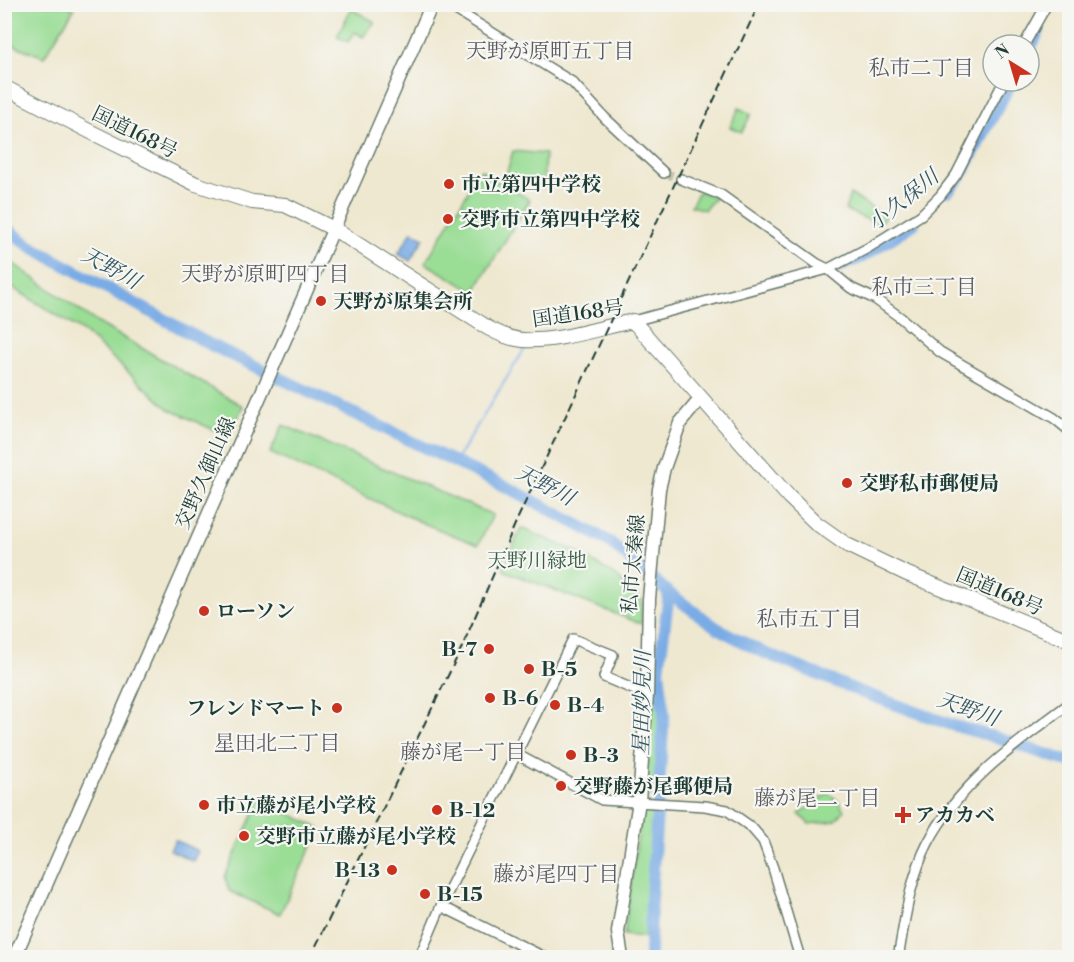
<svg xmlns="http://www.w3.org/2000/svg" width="1074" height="962" font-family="'Libre Bodoni','Noto Serif JP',serif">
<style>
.green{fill:#9add95;stroke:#5c8d64;stroke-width:1.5}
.water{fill:#79abe5;stroke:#4c748c;stroke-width:1.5}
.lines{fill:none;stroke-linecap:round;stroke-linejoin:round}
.stream{stroke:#79abe5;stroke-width:2}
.river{stroke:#79abe5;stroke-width:12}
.minor-tunnel{stroke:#c5c6b1;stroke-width:9;stroke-dasharray:9 4.5;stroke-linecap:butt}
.minor-casing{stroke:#68796b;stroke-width:12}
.major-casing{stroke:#68796b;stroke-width:15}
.highway-casing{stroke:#68796b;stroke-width:16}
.minor{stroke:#fff;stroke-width:9}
.major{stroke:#fff;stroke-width:12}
.highway{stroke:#fff;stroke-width:14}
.rail{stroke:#1f3d34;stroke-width:2;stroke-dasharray:9 4.5;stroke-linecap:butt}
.poi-dot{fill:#c8321e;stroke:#f6f6f2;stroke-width:2}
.labels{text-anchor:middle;stroke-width:4.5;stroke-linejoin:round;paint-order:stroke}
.street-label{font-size:20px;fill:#1f3d34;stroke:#f6f6f2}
.poi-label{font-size:20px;font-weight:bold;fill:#1f3d34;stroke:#f6f6f2;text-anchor:start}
.park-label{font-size:20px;fill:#385d47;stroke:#f6f6f2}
.neighbourhood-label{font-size:21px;fill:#5c5a5e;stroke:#f6f6f2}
.water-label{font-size:21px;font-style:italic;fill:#365860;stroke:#f6f6f2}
</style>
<rect width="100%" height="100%" fill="#f6f6f2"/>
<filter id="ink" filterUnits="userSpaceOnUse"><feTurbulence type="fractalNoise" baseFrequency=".0167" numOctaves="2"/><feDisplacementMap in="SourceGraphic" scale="12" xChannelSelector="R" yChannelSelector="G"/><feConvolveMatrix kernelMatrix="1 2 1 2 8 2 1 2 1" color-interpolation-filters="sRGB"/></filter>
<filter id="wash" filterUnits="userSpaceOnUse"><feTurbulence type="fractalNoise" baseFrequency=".008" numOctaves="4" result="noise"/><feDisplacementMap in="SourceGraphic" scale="24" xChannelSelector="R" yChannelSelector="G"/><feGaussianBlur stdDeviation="1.35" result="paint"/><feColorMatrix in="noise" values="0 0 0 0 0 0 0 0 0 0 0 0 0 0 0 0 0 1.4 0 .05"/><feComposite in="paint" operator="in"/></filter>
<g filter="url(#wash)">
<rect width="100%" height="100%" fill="#efe8d0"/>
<path class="green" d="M5,4L65,5L74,9L44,57L13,45L5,37Z
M351,9L375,22L363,37L355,32L348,42L337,37Z
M739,108L751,114L742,132L730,127Z
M513,151L545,154L543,188L506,175Z
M481,170L530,200L474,292L425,263Z
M699,191L716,197L704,210L691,206Z
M850,194L886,217L878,224L845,210Z
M4,257L98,323L243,406L229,437L169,409L84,332L5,283Z
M283,425L493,515L478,545L423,523L270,453Z
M521,528L575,551L615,575L642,600L641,624L503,570Z
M656,666L662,713L655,795L643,794L651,674L654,667Z
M829,793L839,802L844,811L835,821L809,824L799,814Z
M260,800L320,828L280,914L229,891L225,876Z
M642,809H656L645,937L624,935Z"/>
<path class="water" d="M412,231L424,238L410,261L398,254Z
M175,840L198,851L193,861L170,850Z"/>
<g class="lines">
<path class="stream" d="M455,462L527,345"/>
<path class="river" d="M1029,50L1039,31
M948,191L961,176L1012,81
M4,226L30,246L211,345L513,490L610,542L669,593L717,628L762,652L861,692L952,725L991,736L1070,762
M838,267L862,257L914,224
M650,958L651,898L664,715L659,670L669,593"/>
</g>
</g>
<g filter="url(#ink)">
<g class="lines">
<path class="minor-tunnel" d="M664,173L681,179"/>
<defs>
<path id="minor" d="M446,4L572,82L605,118L664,173
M1024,45L1047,4
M681,179L721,195L816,263L828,269L851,288L875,299L901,318L940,352L1054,418L1070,431
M633,321L828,269L868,248L921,215L940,196L956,175L1004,81
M516,754L602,800L705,806L727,810L751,827L763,841L773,868L800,958
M419,958L441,906
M546,958L441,906L573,639L613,655L604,677L647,695
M898,958C905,919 910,878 928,843C960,782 1016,744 1070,703"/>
<path id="major" d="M14,958L432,4
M622,958L618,932L639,801L647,695L649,599L659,489L664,468L680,423L701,398"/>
<path id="highway" d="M4,87L87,130L196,184L252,202L285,205L334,229L488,328C499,334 510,339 523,340C559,342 598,328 633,321L789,497L816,523L847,545L905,573L1070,641"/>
</defs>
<use href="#minor" class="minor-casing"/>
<use href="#major" class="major-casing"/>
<use href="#highway" class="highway-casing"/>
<use href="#minor" class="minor"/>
<use href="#major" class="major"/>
<use href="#highway" class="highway"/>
<path class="rail" d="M310,958L462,647L516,522L759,4"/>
</g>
</g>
<g class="poi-dot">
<circle cx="449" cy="184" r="6"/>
<circle cx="448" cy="219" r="6"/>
<circle cx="321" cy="301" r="6"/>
<circle cx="847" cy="483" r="6"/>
<circle cx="204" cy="611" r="6"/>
<circle cx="489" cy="649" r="6"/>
<circle cx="529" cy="669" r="6"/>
<circle cx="490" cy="698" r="6"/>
<circle cx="555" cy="705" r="6"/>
<circle cx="337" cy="708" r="6"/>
<circle cx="571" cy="755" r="6"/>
<circle cx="561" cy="786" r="6"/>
<circle cx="204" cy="805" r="6"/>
<circle cx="437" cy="810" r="6"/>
<path d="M900 806h6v6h6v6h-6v6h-6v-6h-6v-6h6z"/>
<circle cx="244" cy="836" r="6"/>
<circle cx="392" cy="870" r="6"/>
<circle cx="425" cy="894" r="6"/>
</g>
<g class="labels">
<g class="street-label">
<text transform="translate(135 132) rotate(26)" y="7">国道168号</text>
<text transform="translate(578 313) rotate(-8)" y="7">国道168号</text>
<text transform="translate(205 473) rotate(-66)" y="7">交野久御山線</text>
<text transform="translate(633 564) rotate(-85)" y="7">私市太秦線</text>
<text transform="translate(1000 591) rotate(23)" y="7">国道168号</text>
</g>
<g class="poi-label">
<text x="461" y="191">市立第四中学校</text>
<text x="460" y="226">交野市立第四中学校</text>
<text x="333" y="308">天野が原集会所</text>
<text x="859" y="490">交野私市郵便局</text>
<text x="216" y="618">ローソン</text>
<text x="477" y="656" text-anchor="end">B-7</text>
<text x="541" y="676">B-5</text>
<text x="502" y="705">B-6</text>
<text x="567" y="712">B-4</text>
<text x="325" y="715" text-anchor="end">フレンドマート</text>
<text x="583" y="762">B-3</text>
<text x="573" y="793">交野藤が尾郵便局</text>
<text x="216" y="812">市立藤が尾小学校</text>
<text x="449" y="817">B-12</text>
<text x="915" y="822">アカカベ</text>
<text x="256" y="843">交野市立藤が尾小学校</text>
<text x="380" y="877" text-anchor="end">B-13</text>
<text x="437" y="901">B-15</text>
</g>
<g class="park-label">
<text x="537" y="567">天野川緑地</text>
</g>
<g class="neighbourhood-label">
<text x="550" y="58">天野が原町五丁目</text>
<text x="921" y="75">私市二丁目</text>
<text x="265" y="281">天野が原町四丁目</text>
<text x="924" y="294">私市三丁目</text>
<text x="809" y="626">私市五丁目</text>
<text x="277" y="750">星田北二丁目</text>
<text x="463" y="759">藤が尾一丁目</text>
<text x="817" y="805">藤が尾二丁目</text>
<text x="556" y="881">藤が尾四丁目</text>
</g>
<g class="water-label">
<text transform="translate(903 200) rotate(-39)" y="7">小久保川</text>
<text transform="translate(111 268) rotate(29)" y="7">天野川</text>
<text transform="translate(545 485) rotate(28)" y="7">天野川</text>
<text transform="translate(642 703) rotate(-89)" y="7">星田妙見川</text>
<text transform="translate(968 709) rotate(19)" y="7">天野川</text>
</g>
</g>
<rect width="1074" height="962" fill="none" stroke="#f6f6f2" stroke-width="24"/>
<g transform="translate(1011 63) rotate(323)"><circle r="28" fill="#f6f6f2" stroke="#a0aca6" stroke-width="1.5"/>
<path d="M0-4.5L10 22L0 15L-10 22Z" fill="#c8321e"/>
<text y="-9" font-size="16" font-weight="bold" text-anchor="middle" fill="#1f3d34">N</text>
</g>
</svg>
